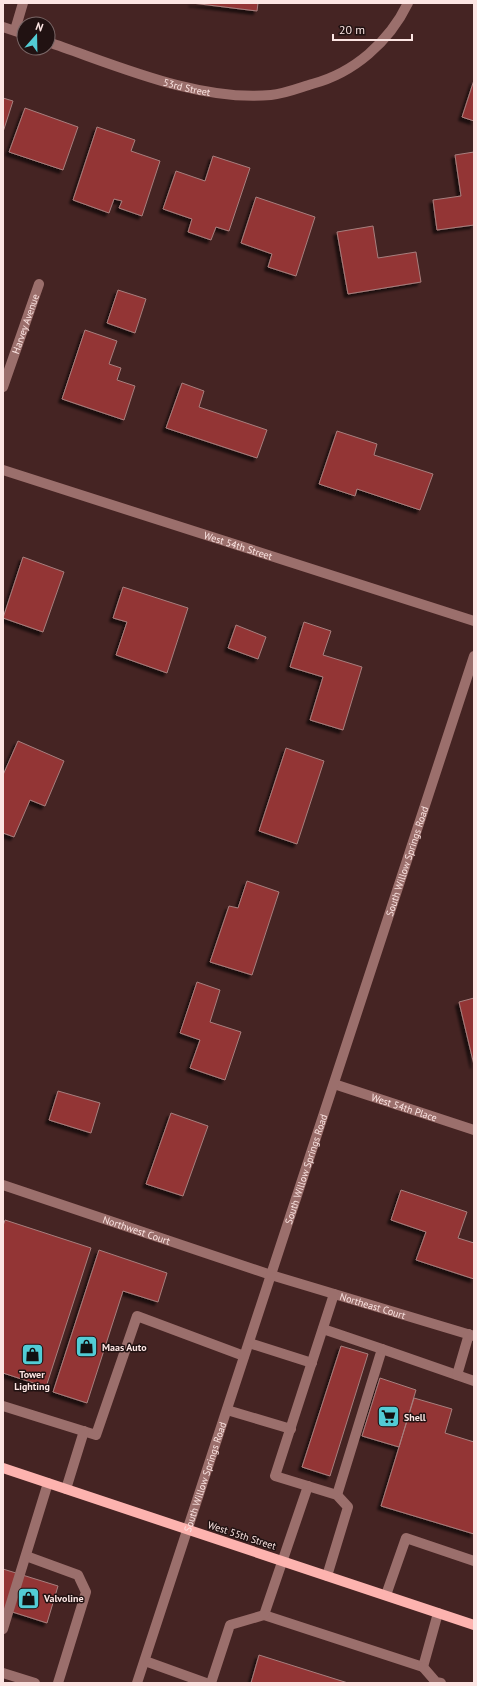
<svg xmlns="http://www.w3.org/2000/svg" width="477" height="1686" font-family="'PT Sans',sans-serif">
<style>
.building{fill:#933436;stroke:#a77f7d;filter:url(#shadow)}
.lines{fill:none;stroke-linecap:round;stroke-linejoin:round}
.minor{stroke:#9b6f6c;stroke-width:10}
.major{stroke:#fdb3af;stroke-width:10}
.labels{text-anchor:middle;stroke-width:3;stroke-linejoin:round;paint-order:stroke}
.street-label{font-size:10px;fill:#fce5e3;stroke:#211212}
.poi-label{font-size:10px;font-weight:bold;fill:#fce5e3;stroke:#211212;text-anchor:start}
</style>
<defs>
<filter id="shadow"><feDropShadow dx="-3.5" dy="3.5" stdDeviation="1" flood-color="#0009"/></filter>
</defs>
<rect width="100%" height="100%" fill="#452423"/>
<path class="building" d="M192,3H258L257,11Z
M474,80V121L462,117Z
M3,98L13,101L3,132Z
M25,108L78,127L63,170L9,152Z
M97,127L135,140L131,151L160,161L142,216L119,208L122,201L114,199L109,213L73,200Z
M474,152V225L437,230L433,200L461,196L455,155Z
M213,156L250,168L229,231L216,227L211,240L188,232L192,219L163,209L176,171L205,181Z
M256,197L315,217L296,276L268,267L272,254L241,243Z
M373,226L378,258L416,252L421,282L348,294L337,232Z
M118,290L146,299L135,333L107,323Z
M85,330L117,341L109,364L121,368L117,380L135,386L124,420L62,399Z
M182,383L204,391L199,407L267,430L257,458L166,428Z
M337,431L377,444L374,455L433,474L420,510L357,489L355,496L319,484Z
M23,557L64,572L43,632L3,618Z
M123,587L188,608L167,673L116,655L127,622L113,618Z
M304,622L331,631L323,655L362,667L343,730L310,720L323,677L290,667Z
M236,625L266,637L258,659L228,648Z
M18,741L64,761L45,806L30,800L14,837L3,833V775Z
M286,748L324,761L297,844L259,831Z
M247,881L279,892L252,975L210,962L229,906L238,908Z
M197,982L220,990L210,1022L241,1032L225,1080L190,1068L200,1040L180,1033Z
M474,998V1065L459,1002Z
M58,1091L100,1103L91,1133L49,1120Z
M171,1113L208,1126L183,1196L146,1184Z
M401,1190L467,1212L458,1238L474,1243V1279L416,1260L426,1232L391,1220Z
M5,1220L91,1248L46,1387L3,1373V1226Z
M99,1250L167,1273L158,1302L123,1291L87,1403L53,1392Z
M341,1346L368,1354L330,1476L302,1467Z
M380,1378L416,1390L399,1447L362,1436Z
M414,1398L452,1409L445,1433L474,1442V1534L381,1506Z
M3,1569L58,1586L47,1623L3,1609Z
M259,1655L348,1683H251Z"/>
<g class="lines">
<g class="minor">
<path d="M3,27L24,34"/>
<path d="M15,30L23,3"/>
<path id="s1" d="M48,42C116,65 198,102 271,95C284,94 299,88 312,84C354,73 389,42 408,3"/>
<path id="s2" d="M3,387L39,284"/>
<path id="s3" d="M3,470L474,621"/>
<path id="s4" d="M334,1084L474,1130"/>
<path id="s5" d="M3,1185L271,1275L474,1336"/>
<path d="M323,1329L382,1349L337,1495"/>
<path d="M249,1343L312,1363"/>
<path d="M382,1349L474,1381"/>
<path d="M457,1375L469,1334"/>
<path d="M3,1406L96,1435L137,1316L244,1356"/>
<path d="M227,1410L291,1429"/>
<path d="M66,1489L84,1431"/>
<path d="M26,1556L78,1575L86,1592L58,1683"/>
<path d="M327,1576L348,1507L337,1495L275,1476L334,1294"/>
<path d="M386,1595L406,1538L474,1561"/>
<path d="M264,1615L423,1667L438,1613"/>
<path d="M3,1629L48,1483"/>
<path d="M145,1661L206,1683"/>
<path d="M423,1667L436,1682L441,1683"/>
<path d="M3,1673L35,1683"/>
<path id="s6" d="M137,1683L474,656"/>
<path d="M211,1683L230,1625L264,1615L308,1486"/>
</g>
<path class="major" d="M3,1468L474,1625"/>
</g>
<defs>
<symbol id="shop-square" viewBox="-11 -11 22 22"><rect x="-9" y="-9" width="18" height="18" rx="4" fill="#52ccd5" stroke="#211212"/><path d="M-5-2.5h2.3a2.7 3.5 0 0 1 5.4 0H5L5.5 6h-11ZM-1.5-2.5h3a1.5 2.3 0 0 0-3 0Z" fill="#111"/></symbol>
<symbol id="supermarket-square" viewBox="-11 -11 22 22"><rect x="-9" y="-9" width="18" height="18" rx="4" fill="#52ccd5" stroke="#211212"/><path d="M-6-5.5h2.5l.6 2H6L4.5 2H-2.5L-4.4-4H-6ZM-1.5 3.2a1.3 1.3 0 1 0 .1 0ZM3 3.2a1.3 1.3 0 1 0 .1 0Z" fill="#111"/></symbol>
</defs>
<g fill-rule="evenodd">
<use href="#shop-square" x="74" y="1334" width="25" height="25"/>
<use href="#shop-square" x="20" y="1342" width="25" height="25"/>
<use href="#supermarket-square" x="376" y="1404" width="25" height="25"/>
<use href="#shop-square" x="16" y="1586" width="25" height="25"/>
</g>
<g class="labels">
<g class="street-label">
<text dy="4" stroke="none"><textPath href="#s1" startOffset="146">53rd Street</textPath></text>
<text dy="4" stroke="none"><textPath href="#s2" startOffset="67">Harvey Avenue</textPath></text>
<text dy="4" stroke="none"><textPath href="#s3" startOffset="247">West 54th Street</textPath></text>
<text dy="4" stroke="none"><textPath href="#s6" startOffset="865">South Willow Springs Road</textPath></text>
<text dy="4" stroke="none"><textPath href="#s4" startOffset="74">West 54th Place</textPath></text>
<text dy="4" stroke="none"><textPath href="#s6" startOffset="541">South Willow Springs Road</textPath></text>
<text dy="4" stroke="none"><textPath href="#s5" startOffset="141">Northwest Court</textPath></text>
<text dy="4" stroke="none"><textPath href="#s5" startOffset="389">Northeast Court</textPath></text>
<text dy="4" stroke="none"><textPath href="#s6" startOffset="217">South Willow Springs Road</textPath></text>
<text transform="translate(242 1535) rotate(18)" y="4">West 55th Street</text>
</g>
<g class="poi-label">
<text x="102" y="1351">Maas Auto</text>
<text x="32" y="1378" text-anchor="middle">Tower<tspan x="32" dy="12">Lighting</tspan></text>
<text x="404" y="1421">Shell</text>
<text x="44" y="1602">Valvoline</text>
</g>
</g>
<rect width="477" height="1686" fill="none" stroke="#fce5e3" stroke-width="8"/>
<g transform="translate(36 36) rotate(20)"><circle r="19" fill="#211212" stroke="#796666"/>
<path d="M0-3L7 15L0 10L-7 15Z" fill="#52ccd5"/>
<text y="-6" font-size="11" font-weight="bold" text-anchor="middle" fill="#fce5e3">N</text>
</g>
<path d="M333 34v6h79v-6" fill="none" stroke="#fce5e3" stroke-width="2"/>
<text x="339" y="34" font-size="12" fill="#fce5e3" stroke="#211212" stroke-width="3" paint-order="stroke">20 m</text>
</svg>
